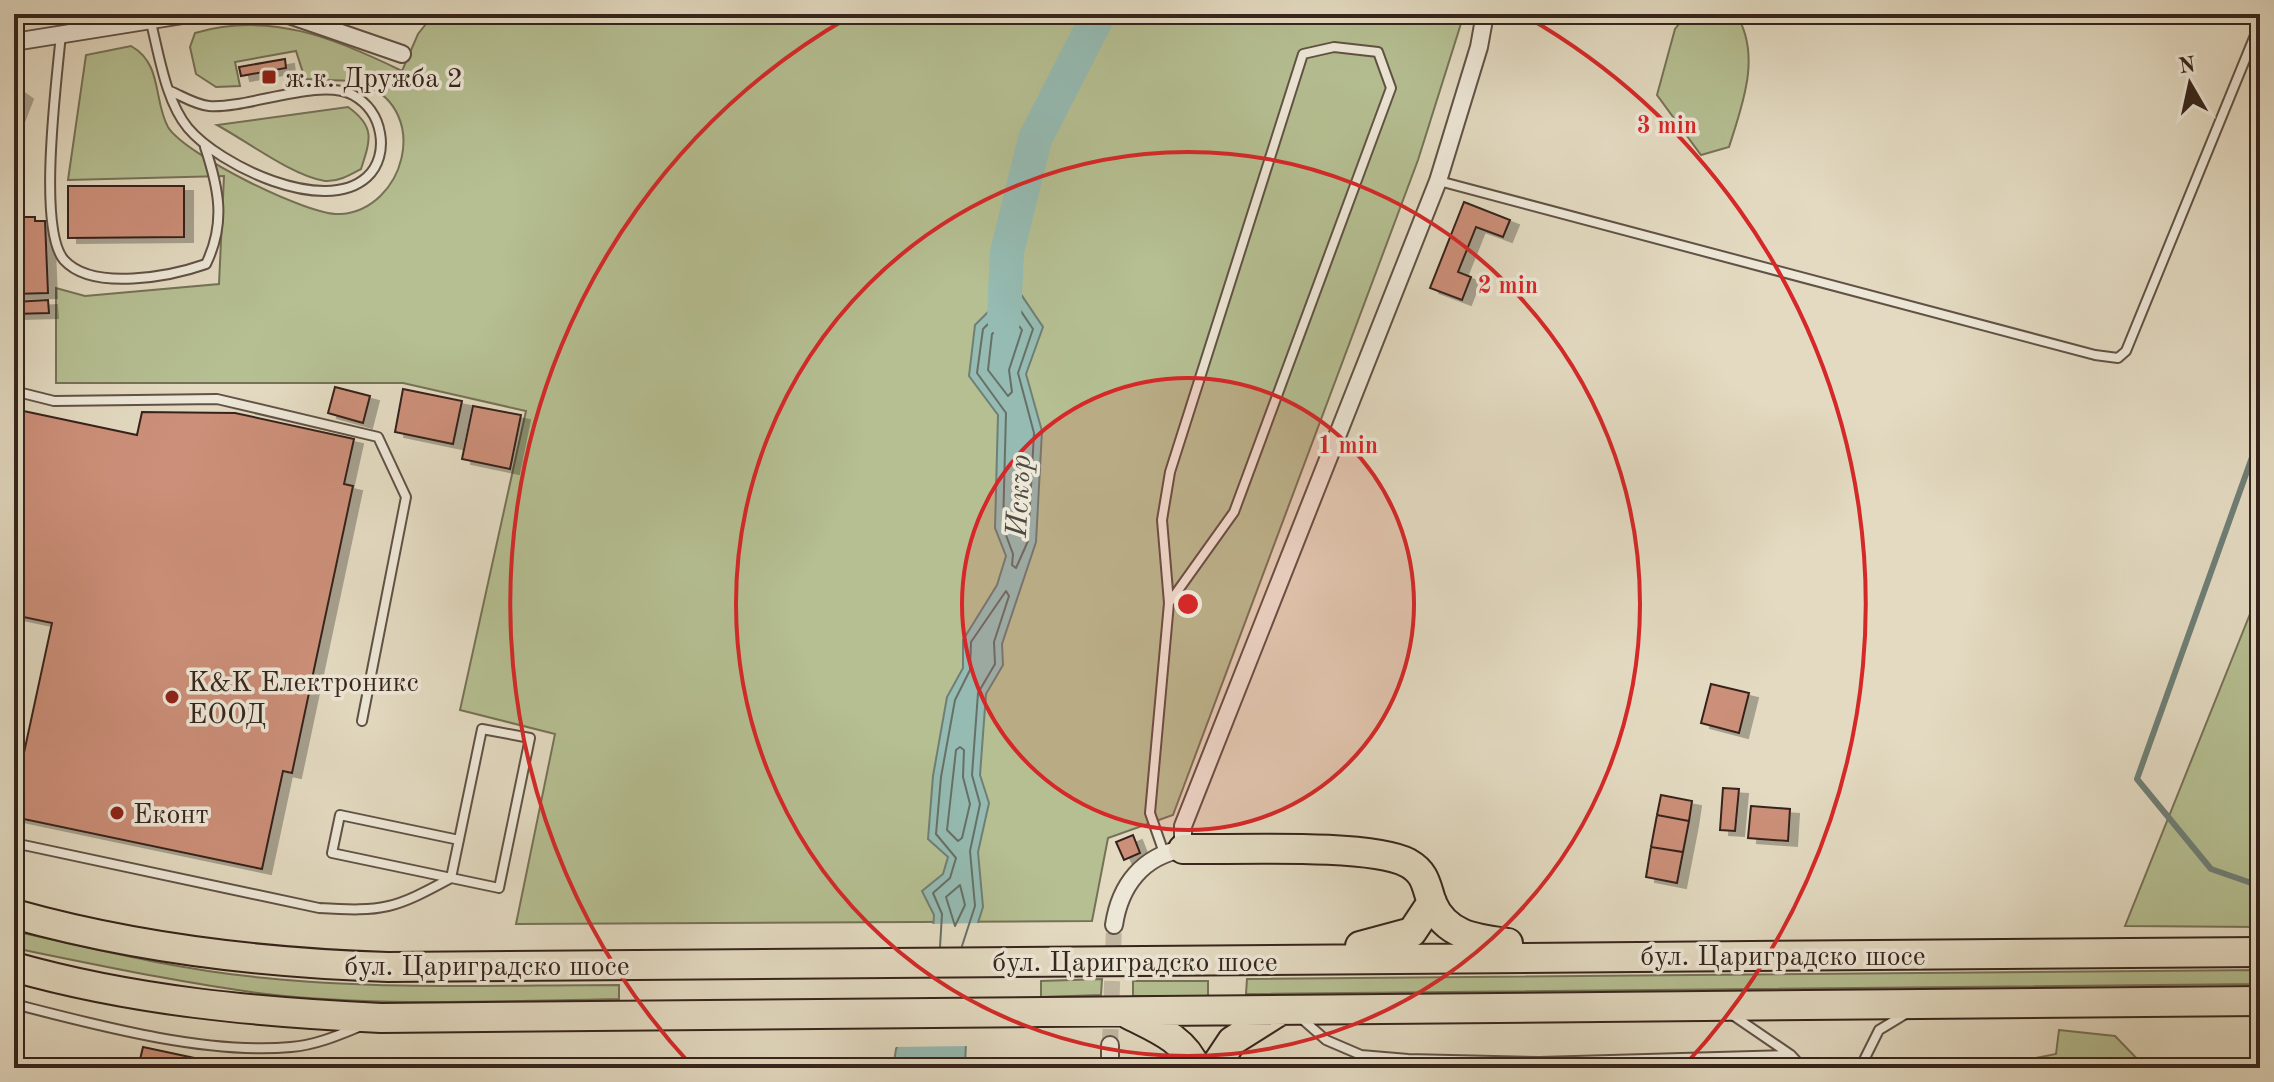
<svg xmlns="http://www.w3.org/2000/svg" width="2274" height="1082" font-family="'Old Standard TT',serif">
<style>
.green{fill:#b5bf92;stroke:#767257;stroke-width:2}
.water{fill:#95bbb2;stroke:#6f7f76;stroke-width:2}
.pier{fill:#e3dac1}
.lines{fill:none;stroke-linecap:round;stroke-linejoin:round}
.shore{stroke:#667067;stroke-width:2}
.stream{stroke:#6f7f76;stroke-width:6}
.river{stroke:#95bbb2;stroke-width:34}
.building{fill:#cc8f79;stroke:#36241c;stroke-width:2;filter:url(#shadow)}
.minor-tunnel{stroke:#c0b6a0;stroke-width:16;stroke-dasharray:16 8;stroke-linecap:butt}
.service-casing{stroke:#615245;stroke-width:12}
.minor-casing{stroke:#615245;stroke-width:20}
.trunk-casing{stroke:#36241c;stroke-width:32}
.service{stroke:#ede7d7;stroke-width:8}
.minor{stroke:#ede7d7;stroke-width:16}
.trunk{stroke:#e3dac1;stroke-width:28}
.ring{fill:none;stroke:#d62828;stroke-width:4}
.poi-dot{fill:#8f2418;stroke:#ede7d7;stroke-width:3}
.labels{text-anchor:middle;stroke-width:7;stroke-linejoin:round;paint-order:stroke}
.poi-label{font-size:28px;fill:#36241c;stroke:#ede7d7;text-anchor:start}
.street-label{font-size:28px;fill:#36241c;stroke:#ede7d7}
.water-label{font-size:30px;font-style:italic;fill:#4e4a42;stroke:#ede7d7}
.centre{fill:#d62828;stroke:#ede7d7;stroke-width:4}
.ring-label{font-size:24px;text-anchor:middle;font-weight:bold;fill:#d62828;stroke:#ede7d7;stroke-width:7;stroke-linejoin:round;paint-order:stroke}
</style>
<defs>
<filter id="shadow"><feDropShadow dx="9" dy="5" stdDeviation="0" flood-color="#0004"/></filter>
</defs>
<rect width="100%" height="100%" fill="#e3dac1"/>
<filter id="stains"><feTurbulence type="fractalNoise" baseFrequency=".0025" numOctaves="4"/><feColorMatrix values="0 0 0 0 .2 0 0 0 0 .09 0 0 0 0 .02 0 0 0 .5 -.17"/></filter>
<radialGradient id="worn" r=".72"><stop offset=".6" stop-color="#630" stop-opacity="0"/><stop offset="1" stop-color="#630" stop-opacity=".3"/></radialGradient>
<path class="green" d="M434,14H1383L1389,18L1402,14H1464L1418,160L1173,815L1108,838L1092,921L516,924L555,734L460,710L526,411L403,383H56V288L85,296L219,284L224,176L68,180L86,55L131,46C163,64 153,100 168,127C184,154 309,217 341,214C404,209 431,113 366,85C349,78 322,81 305,79L296,51L235,62L240,86L216,87L196,74L190,47L195,33C270,11 335,38 402,71L418,34Z
M1687,14H1736C1762,55 1742,106 1729,147L1701,155L1657,95L1675,29Z
M348,107C375,126 371,139 361,169C350,175 338,182 325,181C294,177 245,140 217,125Z
M2260,589V927L2125,926Z
M14,931C98,950 180,970 265,978C382,990 501,985 619,985V999C505,1001 378,1007 266,994C181,983 98,965 14,948Z
M2260,970V984L1246,994L1247,979Z
M1102,979L1101,995L1041,997V981Z
M1133,981H1208V996H1133Z
M2059,1030L2115,1036L2146,1068H1999L2000,1065L2056,1054Z"/>
<path class="water" d="M1006,272L1043,327L1026,374L1042,431L1036,542L1002,644L1003,665L986,694L980,775L989,803L978,852L983,907L970,948L965,1066L893,1068L896,1049L930,979L934,915L922,891L943,874L948,857L928,839L933,776L947,697L963,668V640L997,585L1006,556L995,528L998,415L969,376L975,325L994,306Z"/>
<path class="pier" d="M982,923L974,949L970,1046L892,1047L926,978L929,924Z"/>
<g class="lines">
<path class="shore" d="M1010,295L1033,329L1018,373L1034,433L1028,541L1016,568L1012,565L1013,554L1003,527L1006,413L977,373L983,329L1000,312Z
M1012,316L1022,330L1009,370L1012,392L1008,396L988,370L992,334Z
M960,747L964,750L963,777L970,804L962,838L958,841L947,830L956,750Z
M960,885L965,905L955,926L946,897Z
M940,947L942,914L933,893L950,878L956,858L936,834L941,777L955,700L970,670L971,642L1006,591L1009,596L994,642L995,664L978,693L972,775L980,804L970,851L975,906L962,946"/>
<path class="stream" d="M2260,435L2137,779L2211,869L2260,886"/>
<path class="river" d="M1004,319L1007,252L1035,139L1099,14"/>
</g>
<path class="building" d="M285,59L286,68L241,76L239,67Z
M14,87L24,94L14,120Z
M68,186H184V237L68,238Z
M1464,202L1510,220L1503,237L1476,227L1458,272L1471,277L1462,300L1430,288Z
M14,217H35V221H45L48,293L14,294Z
M48,300L49,313L14,314V302Z
M335,387L370,396L363,423L328,413Z
M403,389L462,401L453,444L395,432Z
M473,406L521,415L510,469L462,459Z
M14,409L137,435L142,412L235,413L354,439L344,484L353,486L292,773L283,771L262,869L14,817V799L52,623L14,615Z
M1711,684L1749,693L1739,733L1701,723Z
M1723,788L1739,789L1735,831L1720,830Z
M1661,795L1692,801L1689,821L1657,815Z
M1751,806L1790,809L1788,841L1748,838Z
M1657,815L1689,821L1683,852L1651,847Z
M1133,835L1140,853L1124,860L1116,842Z
M1651,847L1683,852L1677,883L1646,877Z
M143,1047L232,1066L231,1068H138Z"/>
<g class="lines">
<path class="minor-tunnel" d="M1110,1045L1114,925"/>
<defs>
<path id="service" d="M150,19C159,53 165,100 188,128C219,165 324,216 367,177C379,166 383,149 380,133C377,116 369,104 353,95C320,77 248,109 209,106C196,105 182,96 170,91
M61,34C57,78 37,229 64,260C93,292 172,276 206,264C226,223 219,189 205,147
M1439,181L2095,355L2118,358L2126,351L2260,23
M14,391L54,401L217,399L378,437L406,497L362,721
M14,843L319,908C384,912 394,909 451,878L482,729L530,738L499,888L332,853L340,815L459,840
M1164,853L1150,813L1169,603L1162,520L1170,472L1303,54L1334,47L1378,52L1391,88L1234,512L1169,603
M14,1004C96,1025 206,1055 291,1047C316,1045 339,1035 361,1026
M1731,1014L1791,1055L1803,1068
M1302,1019L1326,1040L1361,1055L1408,1059L1539,1062L1791,1055
M1860,1068L1879,1030L1907,1013"/>
<path id="minor" d="M286,14L402,54
M14,42L189,14
M1114,925C1120,885 1143,856 1183,849V826L1438,181L1479,47L1485,14
M1110,1068V1045"/>
<path id="trunk" d="M1183,849C1232,850 1370,843 1408,863C1426,873 1426,886 1432,903C1446,936 1477,939 1508,943
M14,914C135,948 262,963 388,967L2260,952
M1360,946L1412,932L1432,902
M14,967C134,1001 256,1012 381,1018L2260,1001
M1128,1014C1155,1028 1184,1038 1196,1068
M1214,1068L1232,1041L1278,1012"/>
</defs>
<use href="#service" class="service-casing"/>
<use href="#minor" class="minor-casing"/>
<use href="#trunk" class="trunk-casing"/>
<use href="#service" class="service"/>
<use href="#minor" class="minor"/>
<use href="#trunk" class="trunk"/>
</g>
<circle cx="1188" cy="604" r="226" fill="#d62828" fill-opacity=".12"/>
<g class="ring">
<circle cx="1188" cy="604" r="226"/>
<circle cx="1188" cy="604" r="452"/>
<path d="M692 1066A678 678 0 0 1 849 17M1527 17A678 678 0 0 1 1684 1066"/>
</g>
<g class="poi-dot">
<rect x="261" y="69" width="16" height="16" rx="4"/>
<circle cx="172" cy="697" r="8"/>
<circle cx="117" cy="813" r="8"/>
</g>
<g class="labels">
<g class="poi-label">
<text x="285" y="87">ж.к. Дружба 2</text>
<text x="188" y="691">K&amp;K Електроникс<tspan x="188" dy="32">ЕООД</tspan></text>
<text x="133" y="823">Еконт</text>
</g>
<g class="street-label">
<text x="1783" y="965">бул. Цариградско шосе</text>
<text x="1135" y="971">бул. Цариградско шосе</text>
<text x="487" y="975">бул. Цариградско шосе</text>
</g>
<g class="water-label">
<text transform="translate(1018 496) rotate(-87)" y="10">Искър</text>
</g>
</g>
<circle cx="1188" cy="604" r="12" class="centre"/>
<g class="ring-label">
<text x="1667" y="133">3 min</text>
<text x="1508" y="293">2 min</text>
<text x="1348" y="453">1 min</text>
</g>
<rect width="2274" height="1082" fill="none" stroke="#e3dac1" stroke-width="48"/>
<rect x="16" y="16" width="2242" height="1050" fill="none" stroke="#36241c" stroke-width="4"/>
<rect x="24" y="24" width="2226" height="1034" fill="none" stroke="#36241c" stroke-width="2"/>
<g transform="translate(2190 84) rotate(351)" stroke="#ede7d7" stroke-width="6" paint-order="stroke">
<path d="M0-6L14 30L0 20L-14 30Z" fill="#36241c"/>
<text y="-12" font-size="22" font-weight="bold" text-anchor="middle" fill="#36241c">N</text>
</g>
<rect width="100%" height="100%" filter="url(#stains)"/>
<rect width="100%" height="100%" fill="url(#worn)"/>
</svg>
